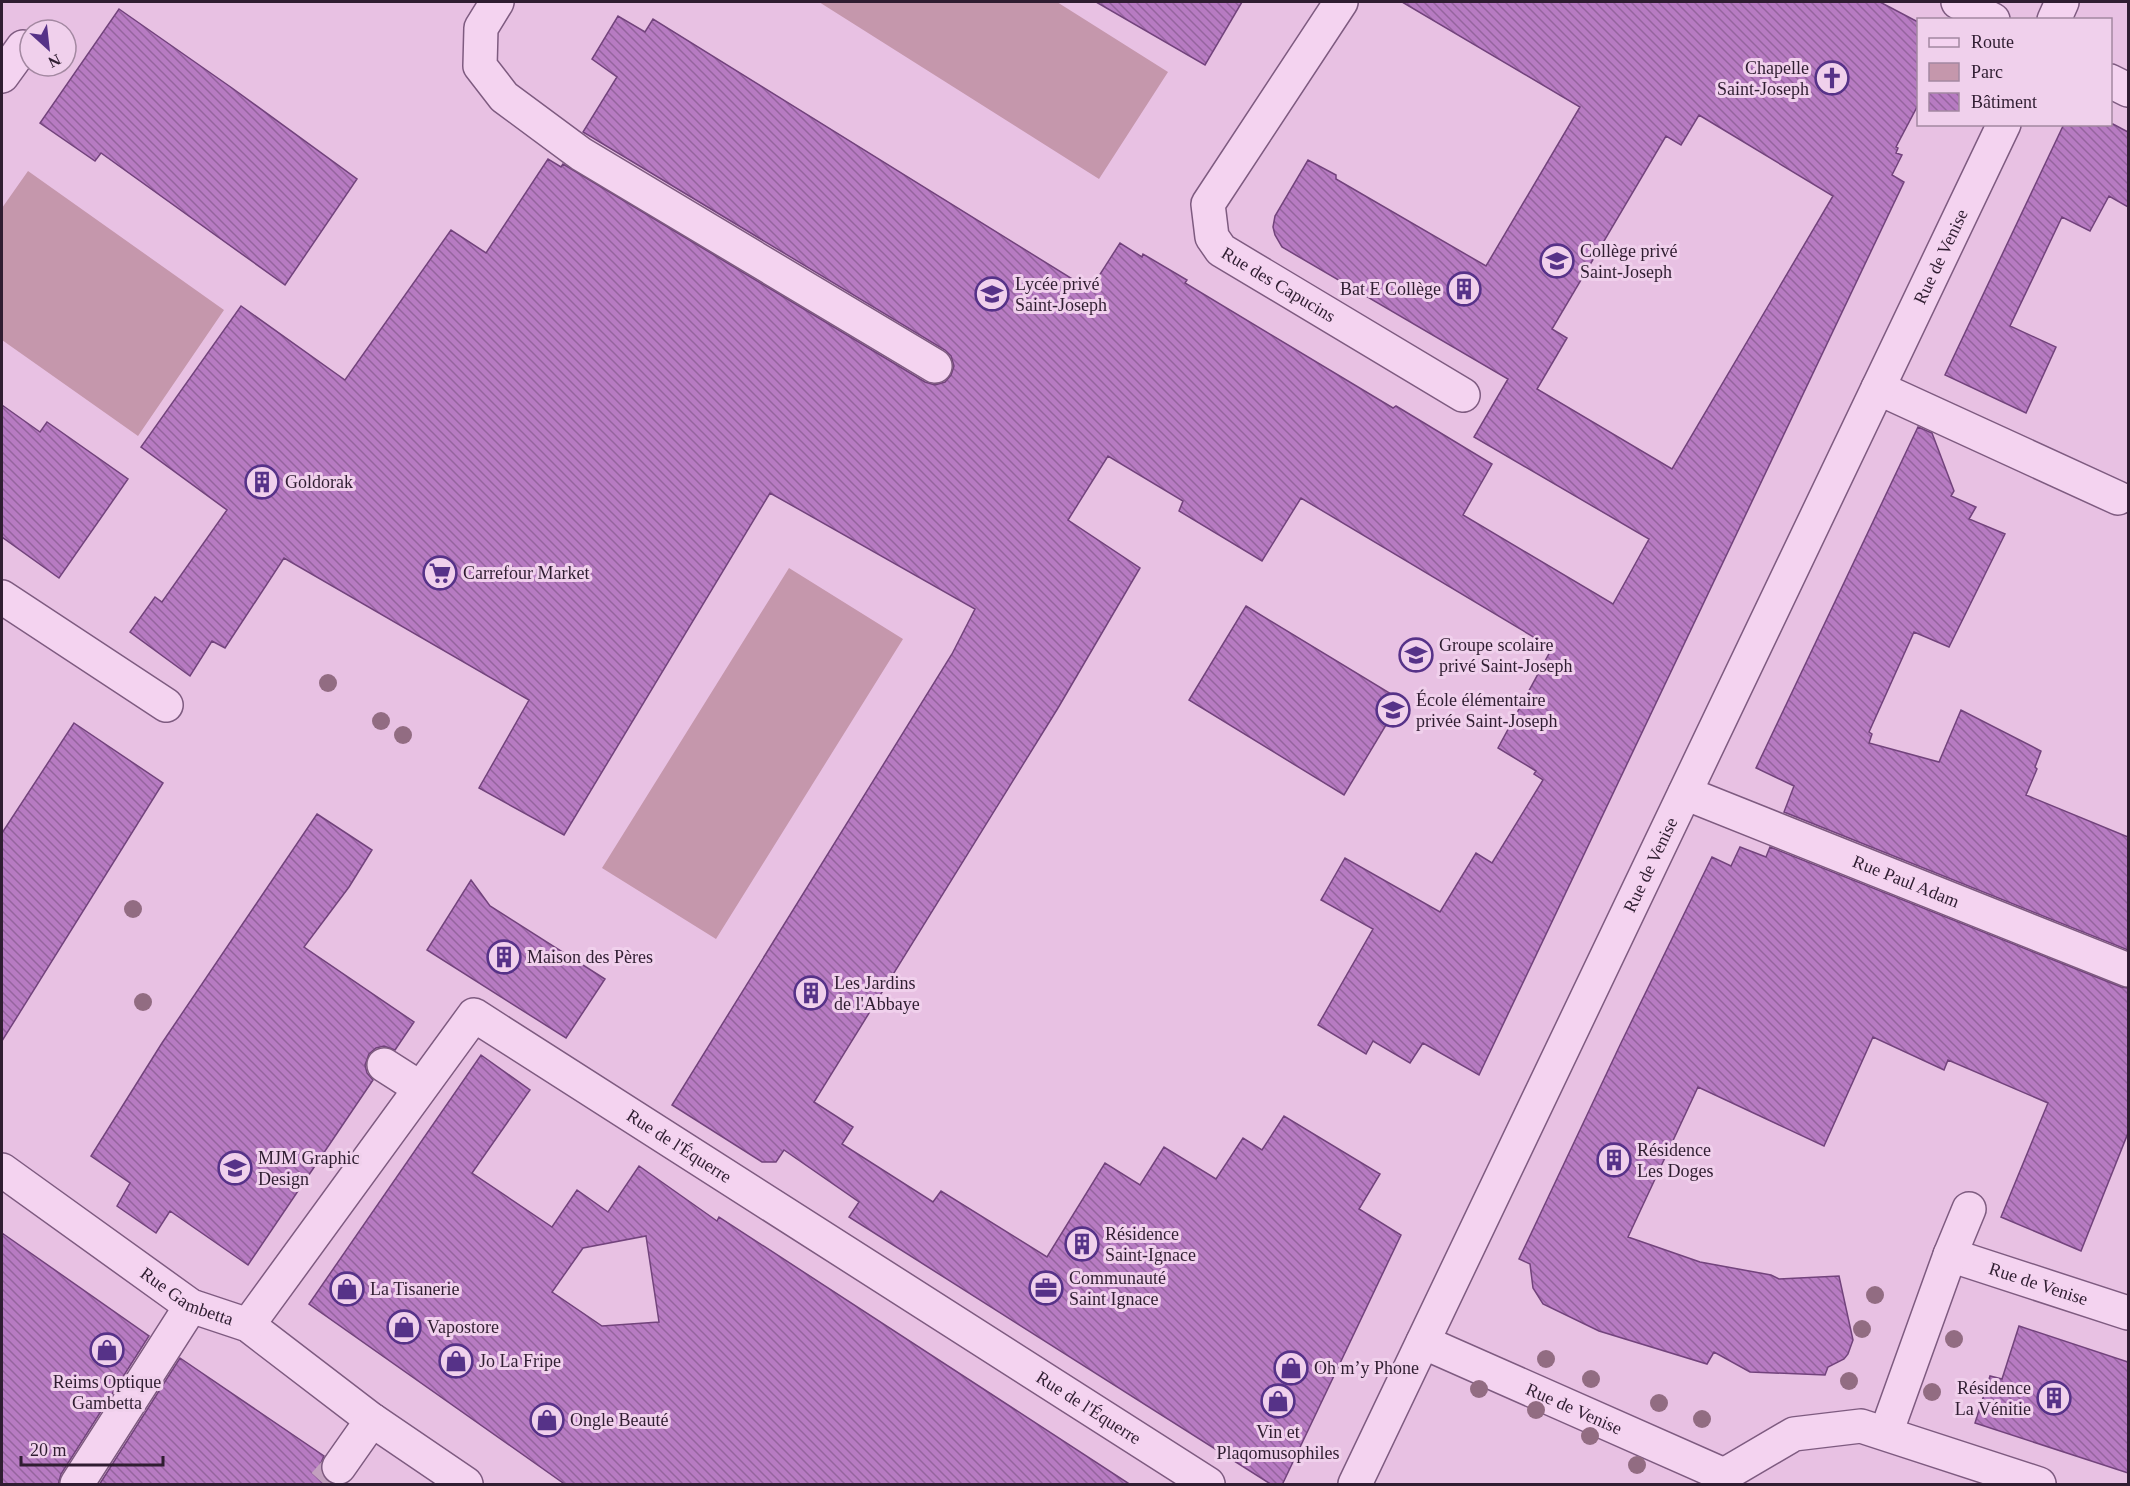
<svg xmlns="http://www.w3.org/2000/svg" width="2130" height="1486" font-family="'Times New Roman',serif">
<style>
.green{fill:#c597ac}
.building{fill:url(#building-back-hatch);stroke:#72437c;stroke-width:1.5;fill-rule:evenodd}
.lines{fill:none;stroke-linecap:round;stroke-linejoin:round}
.minor-tunnel{stroke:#c3a0bf;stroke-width:33;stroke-dasharray:33 16;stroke-linecap:butt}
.minor-casing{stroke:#7e5b80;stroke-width:36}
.minor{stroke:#f4d3f0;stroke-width:33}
.tree{fill:#926c82}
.labels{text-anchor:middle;stroke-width:6;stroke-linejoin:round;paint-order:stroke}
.poi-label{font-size:18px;fill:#2f1d31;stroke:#f0d0ec;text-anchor:start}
.street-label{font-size:18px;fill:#2f1d31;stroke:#f0d0ec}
</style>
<defs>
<pattern id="building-back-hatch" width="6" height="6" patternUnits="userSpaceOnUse" patternTransform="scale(1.5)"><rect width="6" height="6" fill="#b77bc2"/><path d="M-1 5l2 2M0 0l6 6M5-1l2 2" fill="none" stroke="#95649e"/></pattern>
</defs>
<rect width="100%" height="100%" fill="#e8c1e3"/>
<path class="green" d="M819,2H1057L1168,72L1099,179Z
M28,171L224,310L138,436L2,340V208Z
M789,568L903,639L716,939L602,868Z"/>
<path class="building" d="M1096,2H1242L1205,65Z
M1402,2H1880L1918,22V105L1896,147L1898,148L1896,153L1902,155L1892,175L1904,182L1479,1075L1423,1043L1410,1063L1373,1041L1366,1054L1318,1025L1373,929L1321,900L1345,858L1440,912L1476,853L1492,863L1543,780L1534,774L1536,771L1498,748L1552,648L1301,498L1262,561L1179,511L1183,501L1108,456L1068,520L1140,568L1058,708L814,1102L853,1127L842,1144L933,1202L941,1191L1047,1257L1105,1163L1140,1185L1164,1147L1216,1179L1243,1138L1262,1150L1284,1116L1380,1174L1359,1209L1401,1235L1282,1485H1272L849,1217L859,1202L784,1150L776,1162H762L672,1105L952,654L975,609L770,493L564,835L479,788L529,700L284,558L225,648L212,641L190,676L130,632L155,597L162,602L227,510L141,447L241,306L345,380L451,230L486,253L548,159L561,167L563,164L925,382L935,385L945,382L951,375L954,366L951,356L945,350L583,132L617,77L592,59L618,16L645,32L653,19L1090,290L1120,243L1142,257L1143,254L1187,280L1185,283L1393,408L1396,406L1492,464L1463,515L1613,604L1649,539L1474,437L1508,379L1282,247L1275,235L1273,227L1275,216L1308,160L1336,175V179L1486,266L1580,107ZM1699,115L1833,196L1672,469L1537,389L1567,338L1552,329L1666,136L1681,145Z
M119,9L232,88L357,179L285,285L101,153L95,161L40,123Z
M2064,124H2113L2128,132V207L2109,196L2090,231L2062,217L2010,326L2056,347L2026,413L1945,375Z
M2,405L40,432L47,422L128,479L59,578L2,537Z
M1918,427L1932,433L1954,491L1951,496L1976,507L1969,519L2005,534L1949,647L1914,632L1869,732L1872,734L1869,743L1939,762L1961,710L2041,751L2035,767L2037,769L2026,795L2128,837V950L1784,812L1794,786L1756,768Z
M1246,606L1401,700L1344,795L1189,700Z
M74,723L163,783L2,1041V833Z
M317,814L372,850L349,887L304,947L414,1022L395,1050L384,1046L376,1048L369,1054L365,1065L367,1073L373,1080L248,1265L170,1211L156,1233L117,1206L130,1183L91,1156L162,1043Z
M1740,847L1766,857L1770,847L2121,987L2128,988V1133L2081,1251L2001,1217L2048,1103L1948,1060L1944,1070L1873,1037L1824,1146L1698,1087L1628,1237L1700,1262L1771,1275L1779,1279L1839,1276L1853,1340L1848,1354L1844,1359L1828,1367L1825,1375L1750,1372L1714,1352L1707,1364L1599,1331L1543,1304L1533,1288L1530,1264L1519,1259L1621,1043L1712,857L1731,866Z
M471,880L490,906L605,979L566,1038L427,950Z
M481,1055L530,1090L472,1173L552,1227L577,1190L608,1212L639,1166L717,1221L719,1217L1131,1485H566L309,1304ZM646,1236L659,1322L602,1326L552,1292L583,1248Z
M2,1233L149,1336L61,1474L58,1485H2Z
M2019,1326L2128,1362V1473L1975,1423L1990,1376L2002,1379Z
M180,1358L324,1456L320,1465L322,1474L328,1482L334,1485H99Z"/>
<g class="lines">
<path class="minor-tunnel" d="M324,1484L339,1467"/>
<defs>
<g id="minor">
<path d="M497,2L481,28L480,66L504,97L581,154L935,366"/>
<path id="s1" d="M1341,2L1208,204L1212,237L1221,250L1463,395"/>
<path d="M1958,2L1993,20"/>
<path d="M2054,20L2062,2"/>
<path d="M2,76L23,47"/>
<path d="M2110,81L2128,90"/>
<path d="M1878,388L2118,498"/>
<path d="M2,597L166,705"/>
<path id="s2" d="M1685,793L2128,970"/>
<path d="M384,1065L420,1088"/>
<path id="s3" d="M2,1170L191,1306L248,1325L372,1420L466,1484"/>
<path id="s4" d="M1950,1255L2128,1313"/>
<path id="s5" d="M248,1325L474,1015L1208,1484"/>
<path id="s6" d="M1423,1342L1724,1475"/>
<path d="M1886,1433L1950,1255L1969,1209"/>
<path d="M339,1467L372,1420"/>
<path d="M77,1484L191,1306"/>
<path id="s7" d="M1355,1484L2004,124"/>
<path d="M1725,1484L1724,1475L1794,1434L1861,1426L2039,1484"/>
</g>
</defs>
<use href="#minor" class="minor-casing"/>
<use href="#minor" class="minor"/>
</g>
<g class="tree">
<circle cx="328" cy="683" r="9"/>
<circle cx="381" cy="721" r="9"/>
<circle cx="403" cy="735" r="9"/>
<circle cx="133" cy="909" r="9"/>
<circle cx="143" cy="1002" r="9"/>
<circle cx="1875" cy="1295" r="9"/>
<circle cx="1862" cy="1329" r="9"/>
<circle cx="1954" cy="1339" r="9"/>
<circle cx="1546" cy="1359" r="9"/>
<circle cx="1591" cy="1379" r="9"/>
<circle cx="1849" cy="1381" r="9"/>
<circle cx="1479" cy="1389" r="9"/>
<circle cx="1932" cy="1392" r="9"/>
<circle cx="1659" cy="1403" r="9"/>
<circle cx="1536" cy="1410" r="9"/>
<circle cx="1702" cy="1419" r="9"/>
<circle cx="1590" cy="1436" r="9"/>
<circle cx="1637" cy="1465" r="9"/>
</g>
<defs>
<symbol id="church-ring" viewBox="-11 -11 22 22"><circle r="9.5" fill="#f0d0ec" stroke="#563288" stroke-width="1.5"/><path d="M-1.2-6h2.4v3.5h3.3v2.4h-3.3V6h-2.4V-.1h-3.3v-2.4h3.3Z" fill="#563288"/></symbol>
<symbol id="school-ring" viewBox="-11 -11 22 22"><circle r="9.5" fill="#f0d0ec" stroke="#563288" stroke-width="1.5"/><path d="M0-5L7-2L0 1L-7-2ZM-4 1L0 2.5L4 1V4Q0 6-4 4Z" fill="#563288"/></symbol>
<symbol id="building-ring" viewBox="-11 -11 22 22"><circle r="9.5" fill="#f0d0ec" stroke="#563288" stroke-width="1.5"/><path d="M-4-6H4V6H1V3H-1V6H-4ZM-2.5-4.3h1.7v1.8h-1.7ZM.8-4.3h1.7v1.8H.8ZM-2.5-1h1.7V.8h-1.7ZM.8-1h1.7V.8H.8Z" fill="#563288"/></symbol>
<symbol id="supermarket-ring" viewBox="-11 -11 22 22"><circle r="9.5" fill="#f0d0ec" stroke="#563288" stroke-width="1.5"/><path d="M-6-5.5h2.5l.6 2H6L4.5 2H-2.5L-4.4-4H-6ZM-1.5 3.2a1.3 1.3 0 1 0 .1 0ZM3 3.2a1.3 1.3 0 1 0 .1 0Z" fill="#563288"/></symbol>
<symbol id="university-ring" viewBox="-11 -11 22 22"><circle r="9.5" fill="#f0d0ec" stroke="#563288" stroke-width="1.5"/><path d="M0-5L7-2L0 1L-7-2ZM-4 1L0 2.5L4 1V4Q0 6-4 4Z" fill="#563288"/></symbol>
<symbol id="office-ring" viewBox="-11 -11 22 22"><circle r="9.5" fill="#f0d0ec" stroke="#563288" stroke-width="1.5"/><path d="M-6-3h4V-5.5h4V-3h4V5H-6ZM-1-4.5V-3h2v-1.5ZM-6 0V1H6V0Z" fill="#563288"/></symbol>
<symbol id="shop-ring" viewBox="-11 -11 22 22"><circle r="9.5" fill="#f0d0ec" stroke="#563288" stroke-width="1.5"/><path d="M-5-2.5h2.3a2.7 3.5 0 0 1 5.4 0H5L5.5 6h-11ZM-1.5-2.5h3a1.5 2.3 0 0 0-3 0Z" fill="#563288"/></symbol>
</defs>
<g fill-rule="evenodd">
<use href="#church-ring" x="1813" y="59" width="38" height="38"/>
<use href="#school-ring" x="1538" y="242" width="38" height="38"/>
<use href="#building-ring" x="1445" y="270" width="38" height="38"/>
<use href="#school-ring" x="973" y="275" width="38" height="38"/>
<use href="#building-ring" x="243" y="463" width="38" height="38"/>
<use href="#supermarket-ring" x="421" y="554" width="38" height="38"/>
<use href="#school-ring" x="1397" y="636" width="38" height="38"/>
<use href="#school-ring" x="1374" y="691" width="38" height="38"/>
<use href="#building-ring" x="485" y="938" width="38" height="38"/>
<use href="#building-ring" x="792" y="974" width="38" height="38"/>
<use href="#building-ring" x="1595" y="1141" width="38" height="38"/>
<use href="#university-ring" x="216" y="1149" width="38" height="38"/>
<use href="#building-ring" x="1063" y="1225" width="38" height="38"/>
<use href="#office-ring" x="1027" y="1269" width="38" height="38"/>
<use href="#shop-ring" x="328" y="1270" width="38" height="38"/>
<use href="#shop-ring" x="385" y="1308" width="38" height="38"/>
<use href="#shop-ring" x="88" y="1331" width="38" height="38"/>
<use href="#shop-ring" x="437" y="1342" width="38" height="38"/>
<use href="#shop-ring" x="1272" y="1349" width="38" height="38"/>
<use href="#building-ring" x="2035" y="1379" width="38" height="38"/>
<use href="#shop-ring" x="1259" y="1382" width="38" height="38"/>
<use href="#shop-ring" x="528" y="1401" width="38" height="38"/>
</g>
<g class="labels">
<g class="poi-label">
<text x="1809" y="74" text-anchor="end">Chapelle<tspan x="1809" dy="21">Saint-Joseph</tspan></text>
<text x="1580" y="257">Collège privé<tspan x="1580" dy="21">Saint-Joseph</tspan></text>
<text x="1015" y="290">Lycée privé<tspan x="1015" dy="21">Saint-Joseph</tspan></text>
<text x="1441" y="295" text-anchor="end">Bat E Collège</text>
<text x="285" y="488">Goldorak</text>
<text x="463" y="579">Carrefour Market</text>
<text x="1439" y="651">Groupe scolaire<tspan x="1439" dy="21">privé Saint-Joseph</tspan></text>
<text x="1416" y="706">École élémentaire<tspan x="1416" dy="21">privée Saint-Joseph</tspan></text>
<text x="527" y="963">Maison des Pères</text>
<text x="834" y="989">Les Jardins<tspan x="834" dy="21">de l'Abbaye</tspan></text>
<text x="1637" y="1156">Résidence<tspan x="1637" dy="21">Les Doges</tspan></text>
<text x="258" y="1164">MJM Graphic<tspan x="258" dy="21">Design</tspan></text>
<text x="1105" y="1240">Résidence<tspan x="1105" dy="21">Saint-Ignace</tspan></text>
<text x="1069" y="1284">Communauté<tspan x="1069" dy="21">Saint Ignace</tspan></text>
<text x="370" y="1295">La Tisanerie</text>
<text x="427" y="1333">Vapostore</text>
<text x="479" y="1367">Jo La Fripe</text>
<text x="1314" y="1374">Oh m’y Phone</text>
<text x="107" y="1388" text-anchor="middle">Reims Optique<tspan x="107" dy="21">Gambetta</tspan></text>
<text x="2031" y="1394" text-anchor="end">Résidence<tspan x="2031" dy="21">La Vénitie</tspan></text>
<text x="570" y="1426">Ongle Beauté</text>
<text x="1278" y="1438" text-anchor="middle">Vin et<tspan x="1278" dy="21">Plaqomusophiles</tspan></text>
</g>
<g class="street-label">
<text dy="6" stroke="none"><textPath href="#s7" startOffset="1360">Rue de Venise</textPath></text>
<text dy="6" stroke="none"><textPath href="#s1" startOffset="358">Rue des Capucins</textPath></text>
<text dy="6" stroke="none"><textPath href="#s7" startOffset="686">Rue de Venise</textPath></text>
<text dy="6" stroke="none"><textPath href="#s2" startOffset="238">Rue Paul Adam</textPath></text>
<text dy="6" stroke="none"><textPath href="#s5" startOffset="627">Rue de l'Équerre</textPath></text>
<text dy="6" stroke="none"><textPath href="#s4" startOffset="93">Rue de Venise</textPath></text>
<text dy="6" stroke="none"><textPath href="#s3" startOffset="225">Rue Gambetta</textPath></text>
<text dy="6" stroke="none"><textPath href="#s5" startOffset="1113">Rue de l'Équerre</textPath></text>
<text dy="6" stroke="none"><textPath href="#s6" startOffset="165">Rue de Venise</textPath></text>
</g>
</g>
<rect width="2130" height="1486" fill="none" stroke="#2f1d31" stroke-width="6"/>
<rect x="1917" y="18" width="195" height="108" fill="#f0d0ec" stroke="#a388a1" stroke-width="1.5"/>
<rect x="1929" y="38" width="30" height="9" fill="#f4d3f0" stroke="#a388a1" stroke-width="1.5"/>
<text x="1971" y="48" font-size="18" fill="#2f1d31">Route</text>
<rect x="1929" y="63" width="30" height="18" fill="#c597ac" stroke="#a388a1" stroke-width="1.5"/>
<text x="1971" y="78" font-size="18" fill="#2f1d31">Parc</text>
<rect x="1929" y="93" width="30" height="18" fill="url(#building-back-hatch)" stroke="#a388a1" stroke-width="1.5"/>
<text x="1971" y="108" font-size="18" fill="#2f1d31">Bâtiment</text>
<g transform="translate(48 48) rotate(153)"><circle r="28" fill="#f0d0ec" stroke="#a388a1" stroke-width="1.5"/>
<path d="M0-4.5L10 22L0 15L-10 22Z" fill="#563288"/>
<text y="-9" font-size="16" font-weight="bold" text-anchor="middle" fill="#2f1d31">N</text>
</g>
<path d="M21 1456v9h142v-9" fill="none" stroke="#2f1d31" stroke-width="3"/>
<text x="30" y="1456" font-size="18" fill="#2f1d31" stroke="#f0d0ec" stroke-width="4.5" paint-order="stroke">20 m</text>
</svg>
